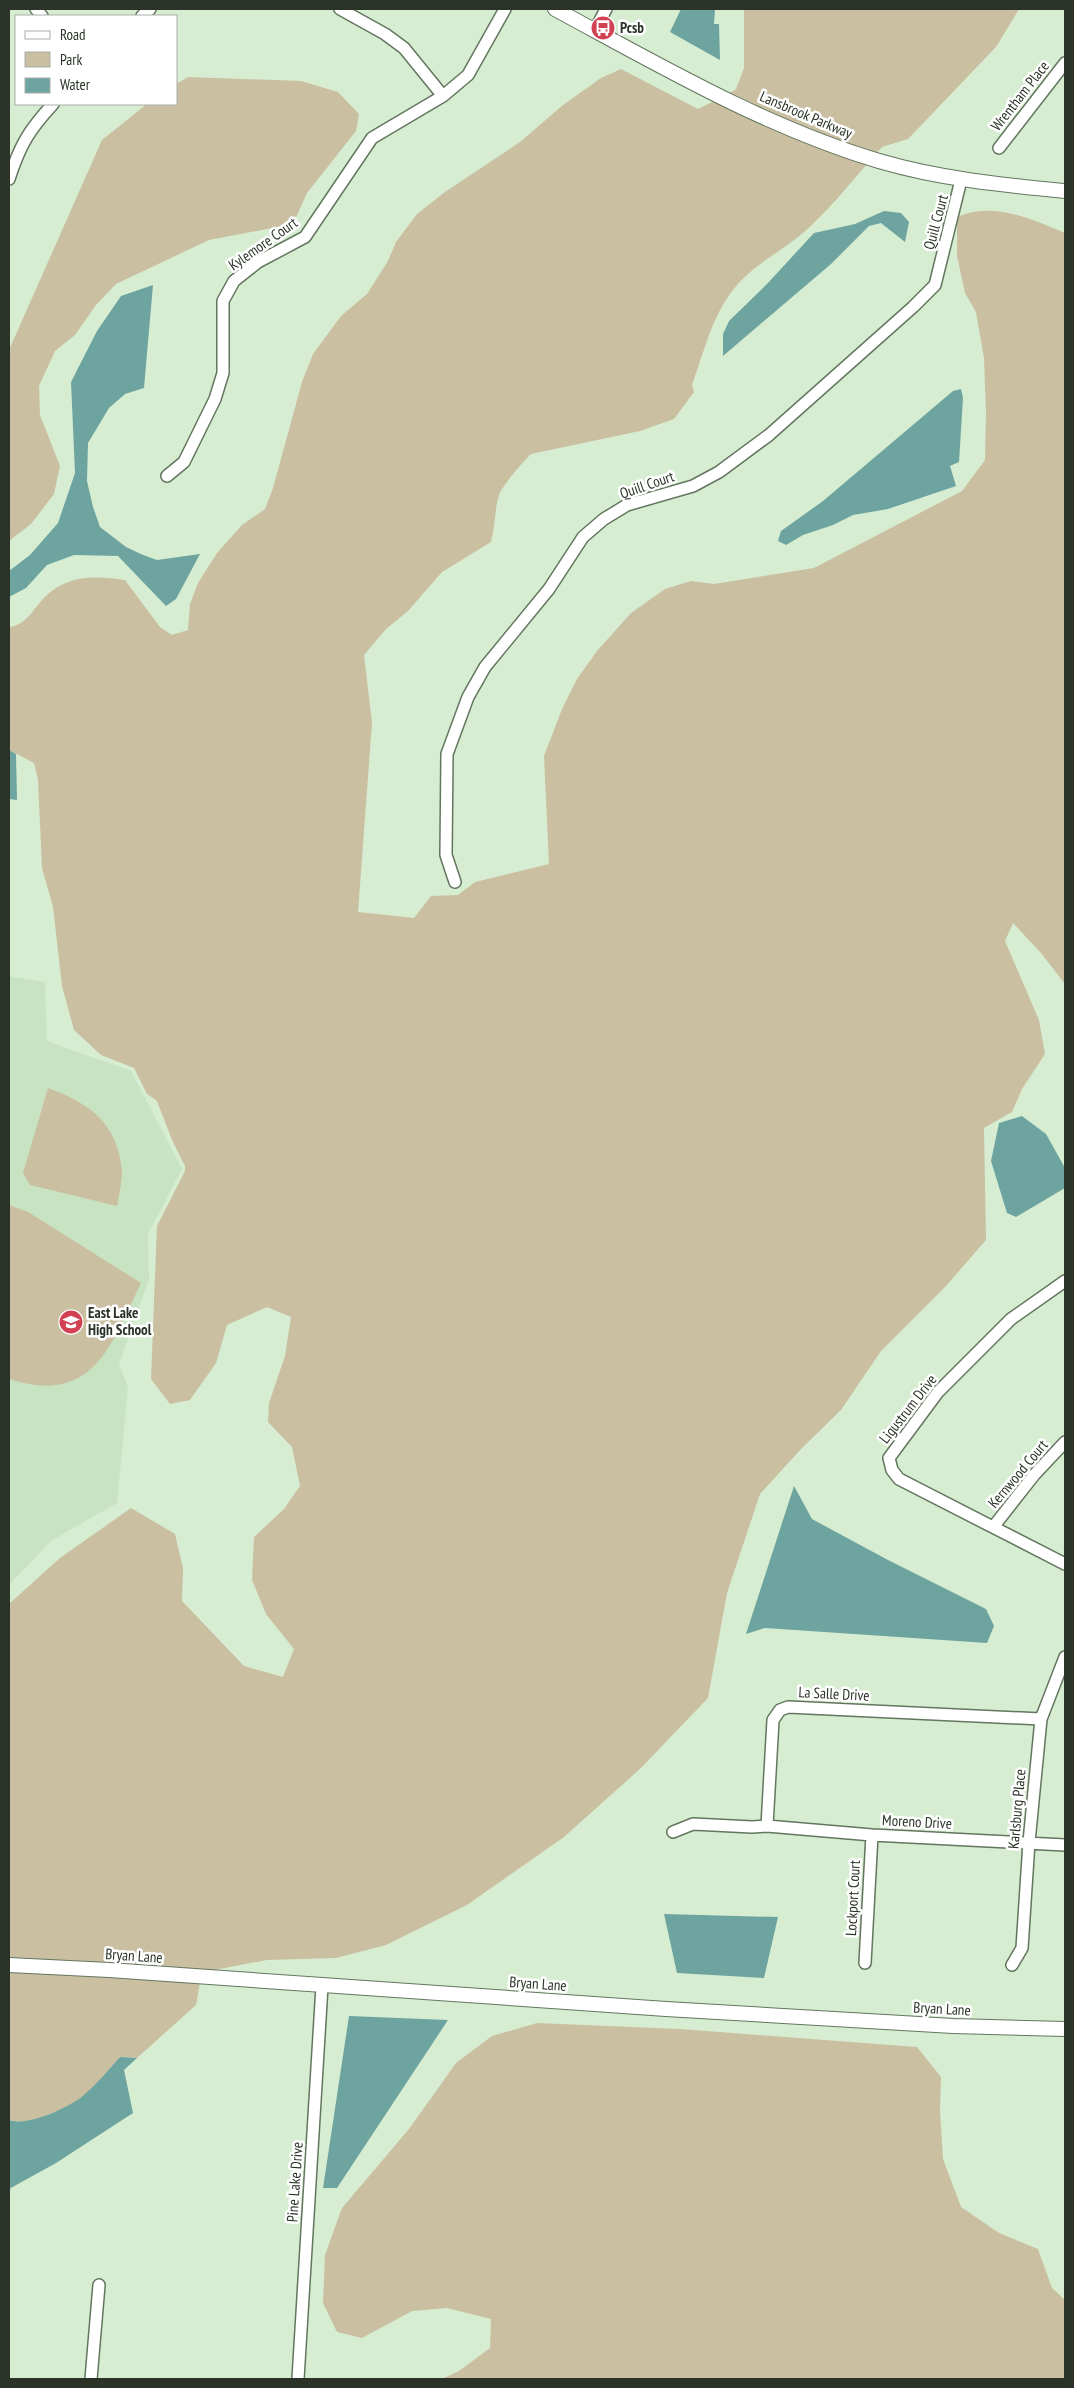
<svg xmlns="http://www.w3.org/2000/svg" width="1074" height="2388" font-family="'PT Sans Narrow',sans-serif">
<style>
.built{fill:#c8e3c2}
.green{fill:#cabfa1}
.water{fill:#6ea49f}
.lines{fill:none;stroke-linecap:round;stroke-linejoin:round}
.minor-casing{stroke:#63765f;stroke-width:14}
.tertiary-casing{stroke:#63765f;stroke-width:16}
.minor{stroke:#fff;stroke-width:11}
.tertiary{stroke:#fff;stroke-width:14}
.labels{text-anchor:middle;stroke-width:5;stroke-linejoin:round;paint-order:stroke}
.poi-label{font-size:15px;font-weight:bold;fill:#2b3329;stroke:#fff;text-anchor:start}
.street-label{font-size:15px;fill:#2b3329;stroke:#fff}
</style>
<rect width="100%" height="100%" fill="#d7edd2"/>
<path class="built" d="M9,976L45,982L47,1041L131,1071L182,1169L148,1234L149,1279L119,1364L128,1387L117,1503L51,1541L9,1585Z"/>
<path class="green" d="M744,9H1019L996,47L908,139L882,147L876,154L827,137L728,94L736,89L744,68Z
M621,69L698,109L716,100L868,163C847,187 827,212 803,233C778,254 750,266 730,294C711,320 703,355 692,385L694,392L674,419L640,431L531,454C522,463 504,483 499,495C495,507 495,527 491,542L442,572L408,611L386,629L364,655L372,723L358,912L414,918L431,896L458,895L475,882L549,864L544,756L562,709L577,679L597,651L631,613L665,589L691,581L714,584L814,568L962,491L985,460L986,413L984,358L976,312L965,293L957,256V217C993,201 1031,219 1065,233V984L1041,953L1013,923L1005,941L1039,1020L1045,1054L1022,1089L1012,1112L984,1128L986,1240L946,1286L881,1351L841,1410L802,1448L760,1494L727,1593L708,1698L641,1768L564,1837L467,1905L386,1945L336,1958L267,1960L204,1972L9,1960V1604L60,1558L131,1508L175,1534L183,1568L182,1601L244,1666L283,1677L294,1649L266,1614L252,1580L254,1537L284,1509L300,1486L292,1447L268,1422L269,1403L285,1356L291,1317L267,1307L227,1325L216,1363L190,1400L170,1404L151,1379L157,1226L185,1171V1166L172,1140L157,1101L147,1094L134,1068L101,1055L74,1030L62,986L53,907L42,868L38,780L34,763L9,750V627C28,625 35,605 48,594C71,574 97,576 125,580L160,627L172,635L188,630L190,604L198,583L217,553L242,525L265,509L273,488L302,382L313,354L341,316L367,294L388,261L396,242L417,214L445,192L520,142L563,105L601,78Z
M188,77L301,81L338,92L359,114L356,131L307,193L293,224L209,240L116,284L96,305L75,335L55,351L39,386L40,415L60,466L54,494L31,524L9,541V350L102,140L147,104H176V84Z
M48,1088C90,1103 118,1124 122,1171C122,1182 119,1195 117,1206L30,1185L23,1173Z
M9,1205L28,1212L141,1283C111,1346 93,1406 9,1379Z
M9,1971L200,1982L196,2005L137,2058L120,2057C109,2069 98,2083 85,2095C71,2107 27,2127 9,2120Z
M537,2023L680,2029L917,2047L941,2077L940,2111L943,2159L961,2207L999,2233L1038,2249L1052,2288L1065,2300V2379H442L459,2371L490,2348L491,2319L447,2308L412,2311L362,2338L337,2332L323,2303L325,2255L342,2208L409,2129L456,2063L492,2036Z"/>
<path class="water" d="M681,9H715L714,24H719L720,60L670,32Z
M884,211L901,213L909,222L905,242L881,223L869,226L831,264L723,356V334L729,321L767,284L814,233L855,224Z
M153,285L144,388L125,394L109,408L88,443L87,481L93,507L100,527L126,547L143,555L157,560L200,554L176,599L166,606L118,556L74,555L47,565L26,588L9,597V571L30,555L58,523L75,473L71,382L97,331L121,296Z
M961,389L963,398L959,462L950,466L956,486L888,509L853,515L833,525L803,535L786,545L778,541L781,531L823,501L953,391Z
M9,750L16,754L17,800L9,799Z
M1022,1116L1046,1134L1065,1168V1188L1016,1217L1007,1213L991,1161L999,1123Z
M794,1486L812,1519L888,1560L986,1609L994,1626L987,1643L765,1628L746,1634Z
M664,1914L778,1917L764,1978L677,1973Z
M349,2016L448,2020L337,2188H323Z
M120,2057L137,2058L124,2070L133,2113L56,2163L9,2189V2120C27,2127 71,2107 85,2094C98,2083 109,2069 120,2057Z"/>
<g class="lines">
<defs>
<path id="minor" d="M36,9L42,16
M340,9L385,34L404,48L443,96
M142,16L150,9
M595,30L606,9
M999,148L1065,63
M9,179C20,145 29,130 53,104
M167,476L184,462L215,399L223,373V301L234,281L258,262L305,237L372,138L443,96L468,75L505,9
M455,882L446,855L447,754L468,697L485,667L549,589L583,537L604,519L627,505L693,486L719,472L769,435L913,307L935,285L961,180
M1065,1281L1011,1319L938,1392L889,1458L892,1470L899,1479L1065,1564
M994,1526L1034,1475L1065,1442
M767,1826L773,1720L780,1710L788,1707L1041,1719
M673,1832L693,1824L752,1827L767,1826L872,1835L1065,1845
M865,1963L872,1835
M1012,1965L1022,1948L1029,1842L1041,1719L1065,1657
M91,2379L99,2285
M298,2379L322,1986"/>
<path id="tertiary" d="M555,9C659,65 765,127 879,161C940,179 1003,185 1065,191
M9,1965L109,1970L666,2009L953,2026L1065,2029"/>
</defs>
<use href="#minor" class="minor-casing"/>
<use href="#tertiary" class="tertiary-casing"/>
<use href="#minor" class="minor"/>
<use href="#tertiary" class="tertiary"/>
</g>
<defs>
<symbol id="bus-disc" viewBox="-11 -11 22 22"><circle r="9.5" fill="#d24152" stroke="#fff"/><path d="M-5-6H5V4H4V6H2V4H-2V6H-4V4H-5ZM-3.5-4V0h7V-4ZM-3.5 1.2v1.5H-2V1.2ZM2 1.2v1.5H3.5V1.2Z" fill="#fff"/></symbol>
<symbol id="school-disc" viewBox="-11 -11 22 22"><circle r="9.5" fill="#d24152" stroke="#fff"/><path d="M0-5L7-2L0 1L-7-2ZM-4 1L0 2.5L4 1V4Q0 6-4 4Z" fill="#fff"/></symbol>
</defs>
<g fill-rule="evenodd">
<use href="#bus-disc" x="589" y="14" width="28" height="28"/>
<use href="#school-disc" x="57" y="1308" width="28" height="28"/>
</g>
<g class="labels">
<g class="poi-label">
<text x="620" y="33">Pcsb</text>
<text x="88" y="1318">East Lake<tspan x="88" dy="17">High School</tspan></text>
</g>
<g class="street-label">
<text transform="translate(1020 96) rotate(-52)" y="5">Wrentham Place</text>
<text transform="translate(806 115) rotate(23)" y="5">Lansbrook Parkway</text>
<text transform="translate(936 222) rotate(-75)" y="5">Quill Court</text>
<text transform="translate(263 244) rotate(-35)" y="5">Kylemore Court</text>
<text transform="translate(647 485) rotate(-19)" y="5">Quill Court</text>
<text transform="translate(908 1409) rotate(-52)" y="5">Ligustrum Drive</text>
<text transform="translate(1018 1474) rotate(-50)" y="5">Kernwood Court</text>
<text transform="translate(834 1694) rotate(3)" y="5">La Salle Drive</text>
<text transform="translate(1017 1809) rotate(-85)" y="5">Karlsburg Place</text>
<text transform="translate(917 1822) rotate(3)" y="5">Moreno Drive</text>
<text transform="translate(853 1898) rotate(-87)" y="5">Lockport Court</text>
<text transform="translate(134 1956) rotate(4)" y="5">Bryan Lane</text>
<text transform="translate(538 1984) rotate(4)" y="5">Bryan Lane</text>
<text transform="translate(942 2009) rotate(3)" y="5">Bryan Lane</text>
<text transform="translate(295 2182) rotate(-86)" y="5">Pine Lake Drive</text>
</g>
</g>
<rect width="1074" height="2388" fill="none" stroke="#2b3329" stroke-width="20"/>
<rect x="15" y="15" width="162" height="90" fill="#ffffff" stroke="#aaada9"/>
<rect x="25" y="31" width="25" height="8" fill="#ffffff" stroke="#aaada9"/>
<text x="60" y="40" font-size="15" fill="#2b3329">Road</text>
<rect x="25" y="52" width="25" height="15" fill="#cabfa1" stroke="#aaada9"/>
<text x="60" y="65" font-size="15" fill="#2b3329">Park</text>
<rect x="25" y="78" width="25" height="15" fill="#6ea49f" stroke="#aaada9"/>
<text x="60" y="90" font-size="15" fill="#2b3329">Water</text>
</svg>
